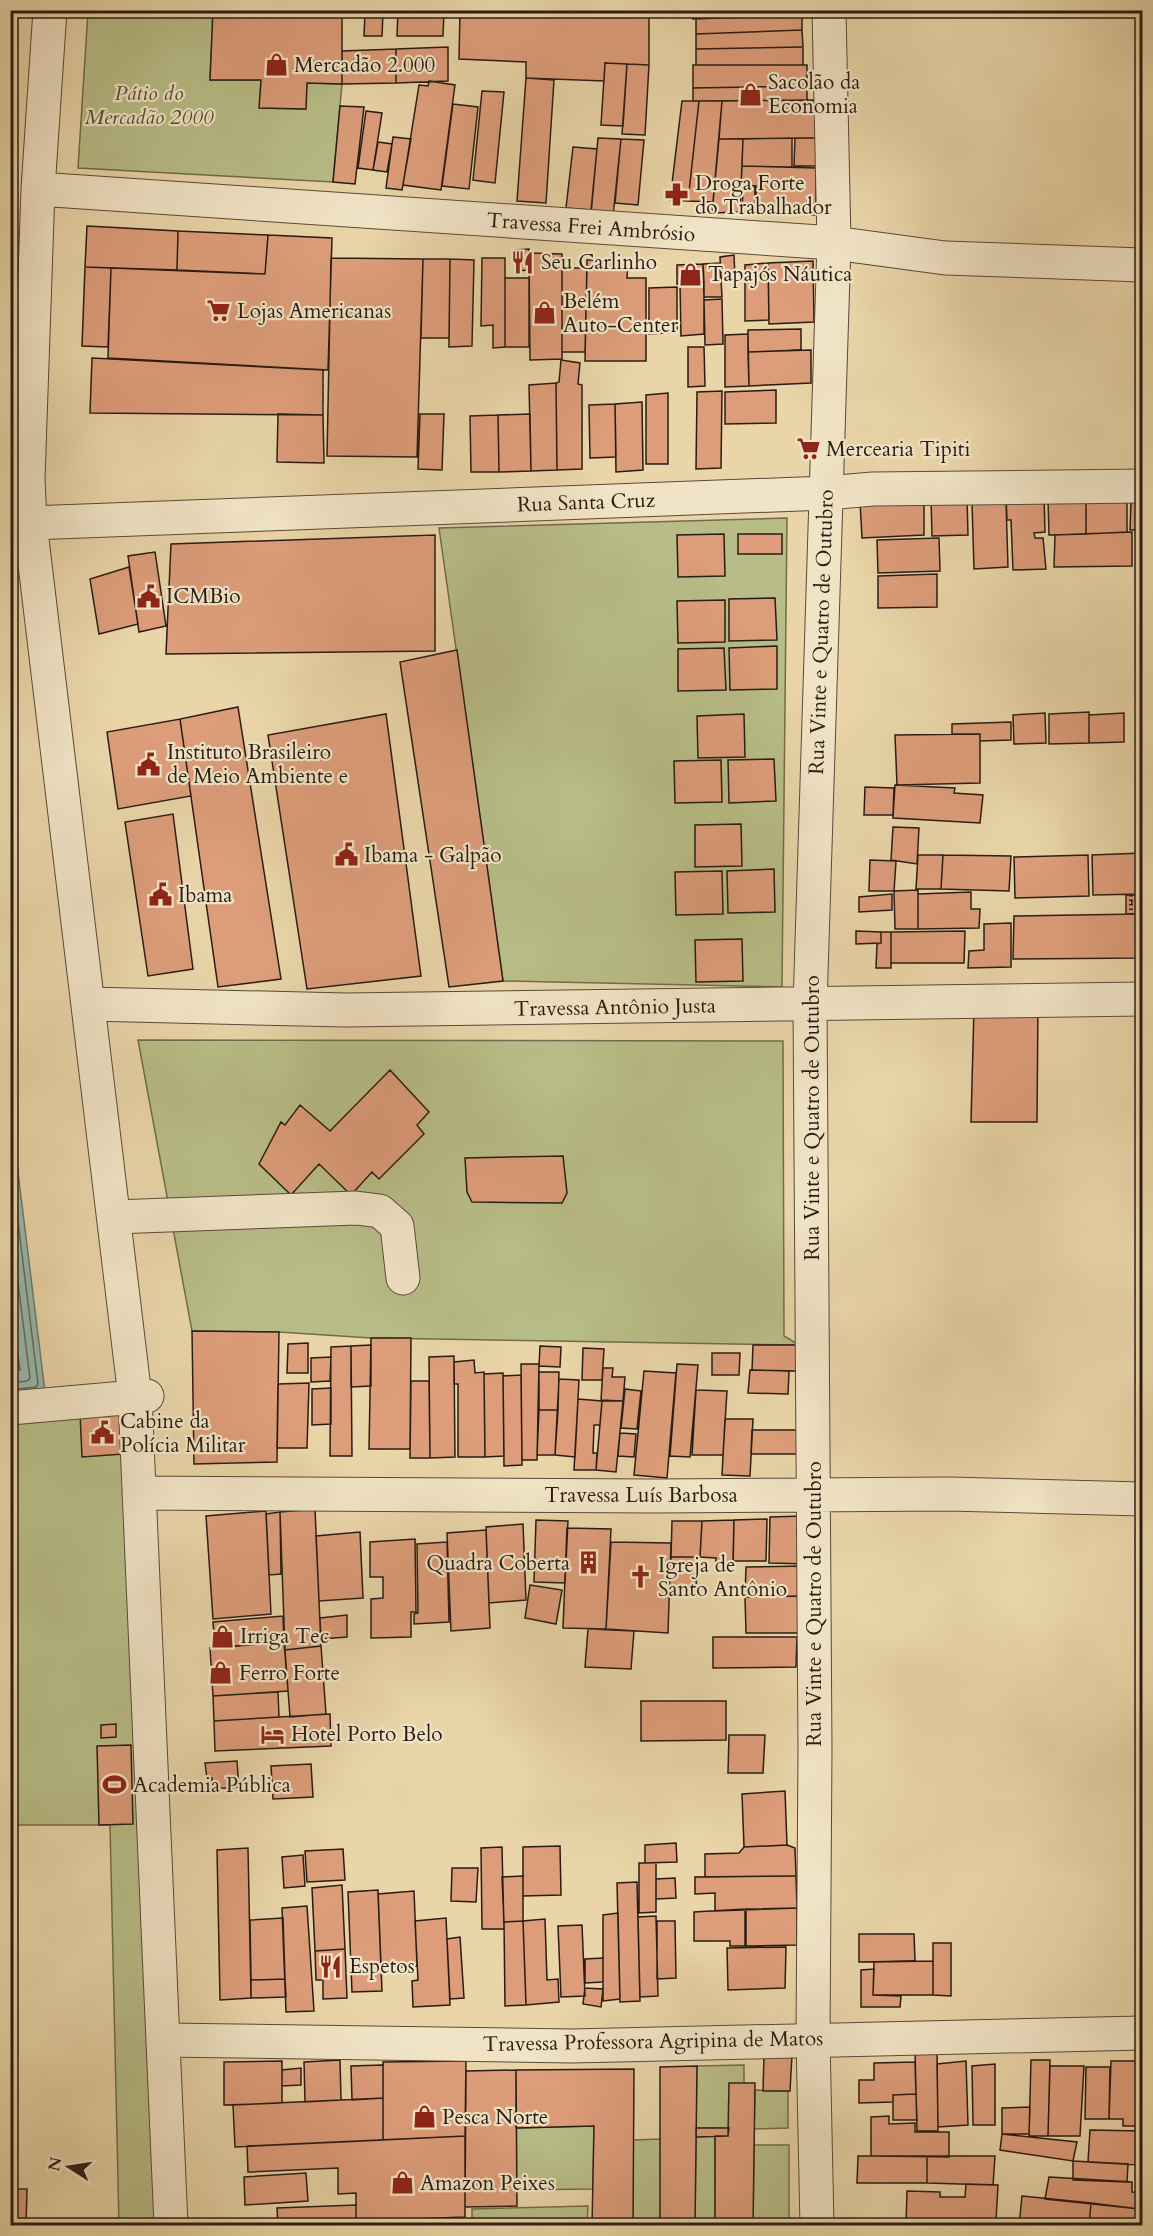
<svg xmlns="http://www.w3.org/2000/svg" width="1153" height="2236" font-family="Cardo,serif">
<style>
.green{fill:#b8bd87;stroke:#706c4c;stroke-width:1.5}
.water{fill:#97b8ac;stroke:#6b7a6e;stroke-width:1.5}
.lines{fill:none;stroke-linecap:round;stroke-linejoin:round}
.shore{stroke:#606a5f;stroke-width:1.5}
.building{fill:#dd9d7a;stroke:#291c12;stroke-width:1.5}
.minor-casing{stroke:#594a38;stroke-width:35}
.path{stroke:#291c12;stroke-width:4;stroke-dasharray:1.5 3;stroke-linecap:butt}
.minor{stroke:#f1e4c6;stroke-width:33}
.labels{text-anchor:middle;stroke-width:4.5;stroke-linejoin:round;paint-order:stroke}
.poi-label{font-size:21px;fill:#291c12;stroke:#f1e4c6;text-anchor:start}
.park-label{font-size:21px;font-style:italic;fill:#544c35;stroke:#f1e4c6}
.street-label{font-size:21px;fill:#291c12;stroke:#f1e4c6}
</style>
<rect width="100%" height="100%" fill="#e9d5a8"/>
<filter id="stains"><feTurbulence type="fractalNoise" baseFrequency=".00333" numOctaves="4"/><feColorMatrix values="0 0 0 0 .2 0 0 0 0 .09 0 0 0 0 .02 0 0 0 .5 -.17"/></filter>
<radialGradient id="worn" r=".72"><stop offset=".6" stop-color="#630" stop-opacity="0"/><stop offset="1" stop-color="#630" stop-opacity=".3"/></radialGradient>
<path class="green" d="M88,11H213L210,80H261L260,108L305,109L307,83L342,84L333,182L78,168Z
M787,518L782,987L503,981L439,528Z
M138,1040L783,1041L784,1336L799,1345L371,1338L279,1332L192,1331Z
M125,1384L162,2225H119L110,1825H11L10,1396Z
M744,2065V2083L729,2128H696L697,2066Z
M755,2090L788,2091V2128L754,2129Z
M594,2126L593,2189L516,2190V2128Z
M715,2136V2225L695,2226L696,2137Z
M661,2139L660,2225L633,2226V2140Z
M754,2145H789V2225L753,2226Z
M588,2206L587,2225H472V2209Z"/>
<path class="water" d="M10,1107L45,1392L10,1396Z"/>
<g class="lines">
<path class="shore" d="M10,1157L38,1384L36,1387L18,1389
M10,1219L30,1378L27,1381L10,1383
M10,1294L20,1370L10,1373"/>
</g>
<path class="building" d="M213,10H342V84L307,83L306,109L259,108L261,80H210Z
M398,10H444L443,36H397Z
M460,10H649V65L605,63L604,81L526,78V62L459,59Z
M693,10H806V15L693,19Z
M365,13H383L382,36H364Z
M802,14V30L696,34V18Z
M802,30L803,47L696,49V34Z
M448,47V81L396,83V49Z
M803,47V65H696V49Z
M396,49V83L342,84V51Z
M605,63L627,64L623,126L601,125Z
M627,64L649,65L645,135L622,134Z
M693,65H807V86L693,88Z
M526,78L554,80L546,203L517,201Z
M429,81L455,85L441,190L403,185L419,85L428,86Z
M807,86V100L693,101V88Z
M482,91L504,92L495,183L473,180Z
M816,100L817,138L719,139L722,101Z
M682,101H699L688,201L670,200Z
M699,101H722L713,202L688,201Z
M453,104L478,107L469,189L442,186Z
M340,106L364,107L355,184L333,182Z
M366,111L382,113L373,170L358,168Z
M393,137L411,139L402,190L386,188Z
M598,138L621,139L613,216L591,214Z
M792,138V167L742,166L743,139Z
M795,138H817V166H794Z
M621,139L644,140L638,205L615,203Z
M719,139H743L740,212L712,213Z
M378,142L392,144L387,172L373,170Z
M573,147L597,149L591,210L566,208Z
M742,166L816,168V215L756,212V186L741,185Z
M743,187H755V212H742Z
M87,226L178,231L177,270L85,267Z
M178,231L268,235L265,274L177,270Z
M268,235L332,238L328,370L108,358L111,268L265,274Z
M529,249V270L516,271V250Z
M529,253L562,254V359L530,360Z
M734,255L735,278L721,279L720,257Z
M331,258L423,259L417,457L327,456Z
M482,258H505V347L493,348V325L481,326Z
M423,259H450L449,338H421Z
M450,259L474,260L472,346L449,347Z
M587,260H628L627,278H646V361H585Z
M813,261L814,322L769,324L768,263Z
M720,263L722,297H704L703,264Z
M768,263L769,320L745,321V265Z
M703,264L704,283L677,284V265Z
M85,267L111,268L108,347L82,346Z
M562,268H587L585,352H562Z
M505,278H529V347H505Z
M704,283V334L681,336L680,284Z
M677,287V332L649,334V288Z
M722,299L723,344L705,345L704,300Z
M801,329V350L748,352V330Z
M748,334L749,386L725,387V335Z
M688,347H704L705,386L688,387Z
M811,350V383L749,386L748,352Z
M92,358L323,370V415L90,413Z
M561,360L580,363L578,384L582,385V469L557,470L556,383L559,382Z
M556,383L557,470L531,471L529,385Z
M776,390V423L725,424V392Z
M722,391L721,468L696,469L697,392Z
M668,393V464H646V395Z
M642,402L643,470L616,472L615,404Z
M615,404L616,457L590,458L589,405Z
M278,414L323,415L324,463L277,462Z
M420,414H444L442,470L418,469Z
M530,414L531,471L499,472L498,415Z
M498,415L499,472H471L470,416Z
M1044,495L1045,532L1034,533L1035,538H1043L1046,569L1013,570L1011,520H1007L1006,496Z
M967,497L968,535L932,536L931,498Z
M924,498V535L862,538L860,501Z
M1086,498V534L1049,535L1048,499Z
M1127,499V532L1086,534V500Z
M1006,501L1008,567L974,569L972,503Z
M1131,501H1142V530H1130Z
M1132,532V566L1054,567L1055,535Z
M724,534L725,576L678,577L677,535Z
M738,534H782V554H738Z
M435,535V651L166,654L171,544Z
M939,538L940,571L878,573L877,540Z
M155,552L166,626L139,632L128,556Z
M129,567L138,624L99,634L90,579Z
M937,574V607L878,608V576Z
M775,598L777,640L729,641V599Z
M725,600V642L678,643L677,601Z
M777,646V689L730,690L729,648Z
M724,648L726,690L678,691V649Z
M457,650L503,981L449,987L400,662Z
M238,707L281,979L218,987L180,719Z
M1089,712V743L1049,744V714Z
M1045,713L1046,743L1014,744L1013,715Z
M1124,713V742L1089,743V715Z
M386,714L421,976L307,989L268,735Z
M744,714L745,757L698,758L697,716Z
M180,719L191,796L118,809L107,732Z
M1011,722V740L980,741V734H952V724Z
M980,734V783L897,785L895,735Z
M774,759L776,801L729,803L728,760Z
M721,760L722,802L675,803L674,761Z
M895,785L955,788L954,793L983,795L980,823L893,818Z
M865,787L894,788L893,815H864Z
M173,814L193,969L148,976L125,822Z
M741,824L742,866L695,867V825Z
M893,827L919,828L917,864L891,860Z
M1142,853V894L1093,895L1092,855Z
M918,855H943L941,889H916Z
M943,855L1011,856L1009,891L941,889Z
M1088,855L1089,896L1015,898L1014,857Z
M870,860L896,861L894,891H869Z
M774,869L775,912L728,913L727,871Z
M722,871L723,914L676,915L675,872Z
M918,890V929H895L894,891Z
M971,892V909H980L979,928L918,929V894Z
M892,894V910L859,912V897Z
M1126,895H1136L1137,899H1142V907H1137L1138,914H1126Z
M1138,914H1142V958L1013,959L1014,916Z
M1011,923V967L968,968L969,951L984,950V924Z
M856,931L881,932V943L856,944Z
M965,931L964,963H891V932Z
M881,932H891V968H876L877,944L881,943Z
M742,939L743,981L696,982L695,940Z
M1038,1003L1037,1122H971L974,1007Z
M390,1070L429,1112L417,1125L424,1134L379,1179L372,1172L351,1195L319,1164L291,1195L259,1164L281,1122L285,1125L300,1105L330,1131Z
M563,1156L567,1193L562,1203L472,1202L467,1192L465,1158Z
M192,1331L279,1332L277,1462L194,1464Z
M371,1338H411L410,1449H369Z
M308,1343V1373H287L288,1344Z
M371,1345V1386L351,1387V1346Z
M753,1345H799V1371L752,1370Z
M351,1346L352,1456H330L331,1347Z
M540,1346L561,1347L560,1367L539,1366Z
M583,1348L604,1349L602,1380H582Z
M712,1353H740L739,1375H712Z
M454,1356L455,1457L430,1458L429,1357Z
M331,1357L330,1381L311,1382V1358Z
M474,1360L475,1373L484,1372L485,1457H458V1384H454V1362Z
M521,1364H539L537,1460H522Z
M677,1364L698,1365L690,1457L670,1456Z
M603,1368H613L612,1377H625L623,1401L601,1400Z
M750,1370L789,1371L788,1394L748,1393Z
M644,1371L676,1373L667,1478L634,1475Z
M539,1372H559L558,1410H539Z
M503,1373L504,1456L485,1457L484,1374Z
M521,1375L522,1465L504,1466L503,1376Z
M559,1379L579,1380L575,1457L555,1455Z
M411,1381H429L430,1458H410Z
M309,1383L307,1448H277L278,1384Z
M331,1388V1424L312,1425V1389Z
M625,1389L641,1391L637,1429L621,1428Z
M696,1390L727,1391L723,1455H692Z
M578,1399L602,1401L600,1425H594L593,1453H597L596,1470H574Z
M602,1401H623L616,1472L596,1470Z
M122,1408L123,1454L82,1457L80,1413Z
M539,1410H558L555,1455H537Z
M725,1419H753L750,1476L722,1475Z
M752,1430H801L799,1454H751Z
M620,1433L636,1434L634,1457L618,1456Z
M315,1509L321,1646L285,1650L280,1512Z
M266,1511L271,1614L213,1619L206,1516Z
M280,1512L281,1574L269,1575L266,1514Z
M803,1516L808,1564L769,1563L770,1517Z
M767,1519L766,1561H733L734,1520Z
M536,1520L568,1521L565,1583L534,1582Z
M734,1520L733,1570L716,1569V1558L700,1557L702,1521Z
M672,1521H702L700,1557H671Z
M523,1524L526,1600L489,1603L486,1527Z
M567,1528L611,1529L606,1629L563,1628Z
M486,1530L490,1628L451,1631L447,1533Z
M360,1532L363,1598L319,1601L316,1536Z
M415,1539L416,1612H411V1637L371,1638V1599L383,1598V1577H370V1542Z
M447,1542L449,1622L414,1624V1614L418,1613L417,1544Z
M611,1542L671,1543L668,1633L606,1629Z
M671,1557H697L696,1596H669Z
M804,1566V1596L745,1597L746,1567Z
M530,1585L562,1590L556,1624L525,1618Z
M799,1596V1633H746L745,1597Z
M347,1615V1637L321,1639L320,1618Z
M283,1616L284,1642L215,1648L213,1622Z
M588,1629L634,1631L631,1669L585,1667Z
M713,1637H797L796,1667L713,1668Z
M284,1642L288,1691L213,1696L210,1648Z
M321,1646L326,1714L290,1717L285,1650Z
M278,1692L279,1717L214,1721L213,1696Z
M641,1701H726V1740L641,1741Z
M330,1714L331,1746L215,1751L214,1721Z
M116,1724V1737L101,1738V1725Z
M729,1735H765L763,1773H728Z
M131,1745L133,1824L99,1825L97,1746Z
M237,1761L239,1787L212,1789V1778H207L205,1763Z
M311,1764L313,1797L273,1799L271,1766Z
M785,1791L787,1845L744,1847L742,1794Z
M676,1843L677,1862L645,1863V1845Z
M787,1845L795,1848L796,1876L705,1877V1854L739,1853L744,1847Z
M560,1846L561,1895L523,1896V1847Z
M502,1847L504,1929H482L481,1848Z
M248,1848L251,1998L220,2000L217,1850Z
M343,1849L345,1880L307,1882L305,1851Z
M303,1855L305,1886L284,1888L282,1857Z
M639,1863H656V1912L639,1913Z
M452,1868H478L476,1902L451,1901Z
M523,1876V1921L504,1922L502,1877Z
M796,1876L797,1908L715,1911V1893L695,1894V1877Z
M675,1878L676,1898L656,1899V1879Z
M637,1882L640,2001L620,2002L617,1883Z
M342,1885L345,1949L315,1951L312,1888Z
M378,1890L382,1991L352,1992L348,1892Z
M414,1891L417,1966L381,1968L378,1894Z
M307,1906L314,2011L286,2012L282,1908Z
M797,1908V1945L746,1946V1909Z
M745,1909V1946H730V1941H694V1912Z
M618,1913L620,1999L603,2001V1915Z
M656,1916L658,1996L640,1997L638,1917Z
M283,1918L285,1979L251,1980L250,1920Z
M446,1918L450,2005L413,2007L412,1981L418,1980L415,1921Z
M545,1919L547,1980L558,1979L559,2002L526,2005L523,1921Z
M523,1921L526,2005L505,2006L504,1922Z
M657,1921H675L676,1978L657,1979Z
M582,1925L585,1996L561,1997L558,1926Z
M859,1934H914L915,1961L859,1962Z
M460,1937L464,1998L450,1999L447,1939Z
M933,1943H951V1996L933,1995Z
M786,1947L785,1988L728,1990L727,1948Z
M345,1949L347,1998L323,1999V1980H316L315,1951Z
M603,1958V1982L585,1983V1959Z
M933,1961V1995H873L874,1962Z
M874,1969L873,1995L901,1996L900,2007H861V1970Z
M285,1979L286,1997L251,1998V1980Z
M585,1988L603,1989L601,2007L583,2004Z
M937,2050L938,2131H917L915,2051Z
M764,2055H792L790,2091H763Z
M340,2060L341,2100L305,2102L304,2062Z
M1031,2060H1050L1048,2136H1029Z
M282,2061V2103L224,2105V2062Z
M466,2061L465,2136L383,2140V2062Z
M966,2061L968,2125L938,2127L937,2064Z
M1111,2061H1142V2126H1123V2119H1109Z
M915,2062L916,2094L893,2095V2102L859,2103V2080H874V2063Z
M995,2064V2125H973L972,2066Z
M383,2065V2098L352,2100L351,2066Z
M697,2066L695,2226H660V2067Z
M1050,2066H1084L1080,2136H1048Z
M1086,2067H1110L1109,2119H1085Z
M301,2068V2085L282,2086V2070Z
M634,2069L633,2226H592L594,2126L516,2128V2070Z
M516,2070L517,2206L465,2207L466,2071Z
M729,2083H755L753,2226H715V2136H728Z
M916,2094L917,2120H893V2095Z
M383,2098V2140L235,2147L233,2105Z
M1030,2107L1029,2134H1002V2108Z
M889,2116V2124L915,2123V2132H949V2157L871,2156V2117Z
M696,2128H729L728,2136L696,2137Z
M1090,2130L1142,2131L1141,2165L1088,2162Z
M1002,2134L1077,2142L1073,2161L1000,2150Z
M465,2136V2217L356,2221V2193L338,2194V2168L248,2172L247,2146Z
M858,2156H927V2183H857Z
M927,2156H995L993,2185L927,2183Z
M1073,2161L1128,2164L1127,2182L1073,2180Z
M306,2173L308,2201L245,2205L244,2177Z
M1049,2177L1132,2182V2192L1140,2193L1139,2209L1045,2199Z
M966,2184L998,2185L996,2221H976V2226H906L907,2191L940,2192V2197H965Z
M10,2189H27L26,2226H10Z
M1022,2196L1091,2203L1089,2226H1019Z
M1091,2203L1139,2209L1137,2226H1089Z
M356,2205V2223L278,2226L277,2208Z
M465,2221V2226H284L356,2223Z"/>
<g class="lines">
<defs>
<path id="minor" d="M50,10L38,189L28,479L30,523L135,1397L171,2226
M38,189L834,243L945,258L1142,265
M30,523L826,493L873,489L1142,486
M88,1004L345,1010L1142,999
M114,1217L356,1208L380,1211L397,1226L403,1278
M10,1408L147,1396
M139,1493L656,1496L949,1494L1142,1499
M163,2040L572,2046L1142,2033
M817,2226L813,2038L815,1749L810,1006L834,243L829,10"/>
</defs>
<use href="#minor" class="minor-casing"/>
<path class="path" d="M1131,895V914
M1131,903H1142"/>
<use href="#minor" class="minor"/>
</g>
<defs>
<symbol id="shop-bare" viewBox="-9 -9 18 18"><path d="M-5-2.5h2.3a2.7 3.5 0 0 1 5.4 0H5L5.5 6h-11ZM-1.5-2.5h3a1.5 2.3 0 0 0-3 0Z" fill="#8f2418" stroke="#f1e4c6" stroke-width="2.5" paint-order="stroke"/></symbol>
<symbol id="pharmacy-bare" viewBox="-9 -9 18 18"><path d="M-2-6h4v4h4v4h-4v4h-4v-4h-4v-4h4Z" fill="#8f2418" stroke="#f1e4c6" stroke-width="2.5" paint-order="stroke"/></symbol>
<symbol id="restaurant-bare" viewBox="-9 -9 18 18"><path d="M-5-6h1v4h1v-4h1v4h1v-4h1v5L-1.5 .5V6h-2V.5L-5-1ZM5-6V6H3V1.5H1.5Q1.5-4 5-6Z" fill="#8f2418" stroke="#f1e4c6" stroke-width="2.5" paint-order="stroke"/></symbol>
<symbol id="supermarket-bare" viewBox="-9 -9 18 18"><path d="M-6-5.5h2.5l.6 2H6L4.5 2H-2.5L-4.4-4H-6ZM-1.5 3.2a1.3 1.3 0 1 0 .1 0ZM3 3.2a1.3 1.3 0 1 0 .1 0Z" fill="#8f2418" stroke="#f1e4c6" stroke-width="2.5" paint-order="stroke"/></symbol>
<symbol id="civic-bare" viewBox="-9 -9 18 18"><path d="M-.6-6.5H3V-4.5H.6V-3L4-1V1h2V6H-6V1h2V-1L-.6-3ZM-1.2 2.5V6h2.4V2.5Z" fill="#8f2418" stroke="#f1e4c6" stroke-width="2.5" paint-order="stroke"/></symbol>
<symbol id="building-bare" viewBox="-9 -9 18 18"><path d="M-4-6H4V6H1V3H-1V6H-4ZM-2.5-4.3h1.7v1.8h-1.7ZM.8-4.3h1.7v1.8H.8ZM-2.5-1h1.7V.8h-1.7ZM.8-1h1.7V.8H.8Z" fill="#8f2418" stroke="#f1e4c6" stroke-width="2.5" paint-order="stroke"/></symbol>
<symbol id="church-bare" viewBox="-9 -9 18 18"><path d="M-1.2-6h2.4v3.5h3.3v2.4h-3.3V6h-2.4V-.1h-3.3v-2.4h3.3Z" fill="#8f2418" stroke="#f1e4c6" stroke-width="2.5" paint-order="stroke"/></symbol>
<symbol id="hotel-bare" viewBox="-9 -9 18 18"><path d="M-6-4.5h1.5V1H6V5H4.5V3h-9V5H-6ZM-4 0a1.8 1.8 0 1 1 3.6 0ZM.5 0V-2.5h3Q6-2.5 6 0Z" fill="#8f2418" stroke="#f1e4c6" stroke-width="2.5" paint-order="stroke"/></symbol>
<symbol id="stadium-bare" viewBox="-9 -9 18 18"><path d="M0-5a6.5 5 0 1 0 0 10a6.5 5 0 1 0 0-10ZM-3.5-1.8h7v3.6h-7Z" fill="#8f2418" stroke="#f1e4c6" stroke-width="2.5" paint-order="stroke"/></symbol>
</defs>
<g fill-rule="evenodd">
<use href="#shop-bare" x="260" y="48" width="33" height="33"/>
<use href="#shop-bare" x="734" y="78" width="33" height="33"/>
<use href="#pharmacy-bare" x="660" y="178" width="33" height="33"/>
<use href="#restaurant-bare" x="506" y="246" width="33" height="33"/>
<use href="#shop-bare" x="674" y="258" width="33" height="33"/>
<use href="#supermarket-bare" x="202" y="294" width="33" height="33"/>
<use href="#shop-bare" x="528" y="296" width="33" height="33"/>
<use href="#supermarket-bare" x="792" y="432" width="33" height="33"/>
<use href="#civic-bare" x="132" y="580" width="33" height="33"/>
<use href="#civic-bare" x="132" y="748" width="33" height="33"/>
<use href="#civic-bare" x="330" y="838" width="33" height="33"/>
<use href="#civic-bare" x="144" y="878" width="33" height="33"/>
<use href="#civic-bare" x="86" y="1416" width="33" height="33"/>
<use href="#building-bare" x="572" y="1546" width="33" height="33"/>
<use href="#church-bare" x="624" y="1560" width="33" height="33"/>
<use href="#shop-bare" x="206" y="1620" width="33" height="33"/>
<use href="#shop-bare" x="204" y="1656" width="33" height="33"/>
<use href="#hotel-bare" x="256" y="1718" width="33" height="33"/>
<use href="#stadium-bare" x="98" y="1768" width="33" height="33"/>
<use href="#restaurant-bare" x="314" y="1950" width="33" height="33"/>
<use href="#shop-bare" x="408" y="2100" width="33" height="33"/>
<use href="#shop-bare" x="386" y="2166" width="33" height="33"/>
</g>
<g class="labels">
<g class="poi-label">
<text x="294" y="72">Mercadão 2.000</text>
<text x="768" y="89">Sacolão da<tspan x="768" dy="24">Economia</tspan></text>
<text x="695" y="190">Droga Forte<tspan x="695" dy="24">do Trabalhador</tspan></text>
<text x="541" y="269">Seu Carlinho</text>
<text x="708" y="281">Tapajós Náutica</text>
<text x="563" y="308">Belém<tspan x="563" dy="24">Auto-Center</tspan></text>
<text x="237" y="318">Lojas Americanas</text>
<text x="826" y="456">Mercearia Tipiti</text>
<text x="166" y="603">ICMBio</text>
<text x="167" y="759">Instituto Brasileiro<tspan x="167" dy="24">de Meio Ambiente e</tspan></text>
<text x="364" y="862">Ibama - Galpão</text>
<text x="178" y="902">Ibama</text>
<text x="120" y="1428">Cabine da<tspan x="120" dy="24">Polícia Militar</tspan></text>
<text x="570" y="1570" text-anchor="end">Quadra Coberta</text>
<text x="658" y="1572">Igreja de<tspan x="658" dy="24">Santo Antônio</tspan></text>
<text x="240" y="1643">Irriga Tec</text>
<text x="239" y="1680">Ferro Forte</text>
<text x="291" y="1741">Hotel Porto Belo</text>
<text x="133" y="1792">Academia Pública</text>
<text x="349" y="1973">Espetos</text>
<text x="442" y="2124">Pesca Norte</text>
<text x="420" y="2190">Amazon Peixes</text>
</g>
<g class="park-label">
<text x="149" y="100">Pátio do<tspan x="149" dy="24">Mercadão 2000</tspan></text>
</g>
<g class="street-label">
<text transform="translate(591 227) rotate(4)" y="7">Travessa Frei Ambrósio</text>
<text transform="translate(586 502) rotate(-2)" y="7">Rua Santa Cruz</text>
<text transform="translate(821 632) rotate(-88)" y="7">Rua Vinte e Quatro de Outubro</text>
<text transform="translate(615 1007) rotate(-1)" y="7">Travessa Antônio Justa</text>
<text transform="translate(812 1118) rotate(-90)" y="7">Rua Vinte e Quatro de Outubro</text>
<text x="641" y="1502">Travessa Luís Barbosa</text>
<text transform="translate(814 1604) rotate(-90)" y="7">Rua Vinte e Quatro de Outubro</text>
<text transform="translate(653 2041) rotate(-1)" y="7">Travessa Professora Agripina de Matos</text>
</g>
</g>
<rect width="1153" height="2236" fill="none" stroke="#e9d5a8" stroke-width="36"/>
<rect x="12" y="12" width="1129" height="2212" fill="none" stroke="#291c12" stroke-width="3"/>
<rect x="18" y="18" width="1117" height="2200" fill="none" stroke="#291c12" stroke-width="1.5"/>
<g transform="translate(69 2167) rotate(282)" stroke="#f1e4c6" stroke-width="4.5" paint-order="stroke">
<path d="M0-4.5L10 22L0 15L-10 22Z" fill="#291c12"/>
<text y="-9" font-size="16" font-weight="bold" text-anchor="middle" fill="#291c12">N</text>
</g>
<rect width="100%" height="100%" filter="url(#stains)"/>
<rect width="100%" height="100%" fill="url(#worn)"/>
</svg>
